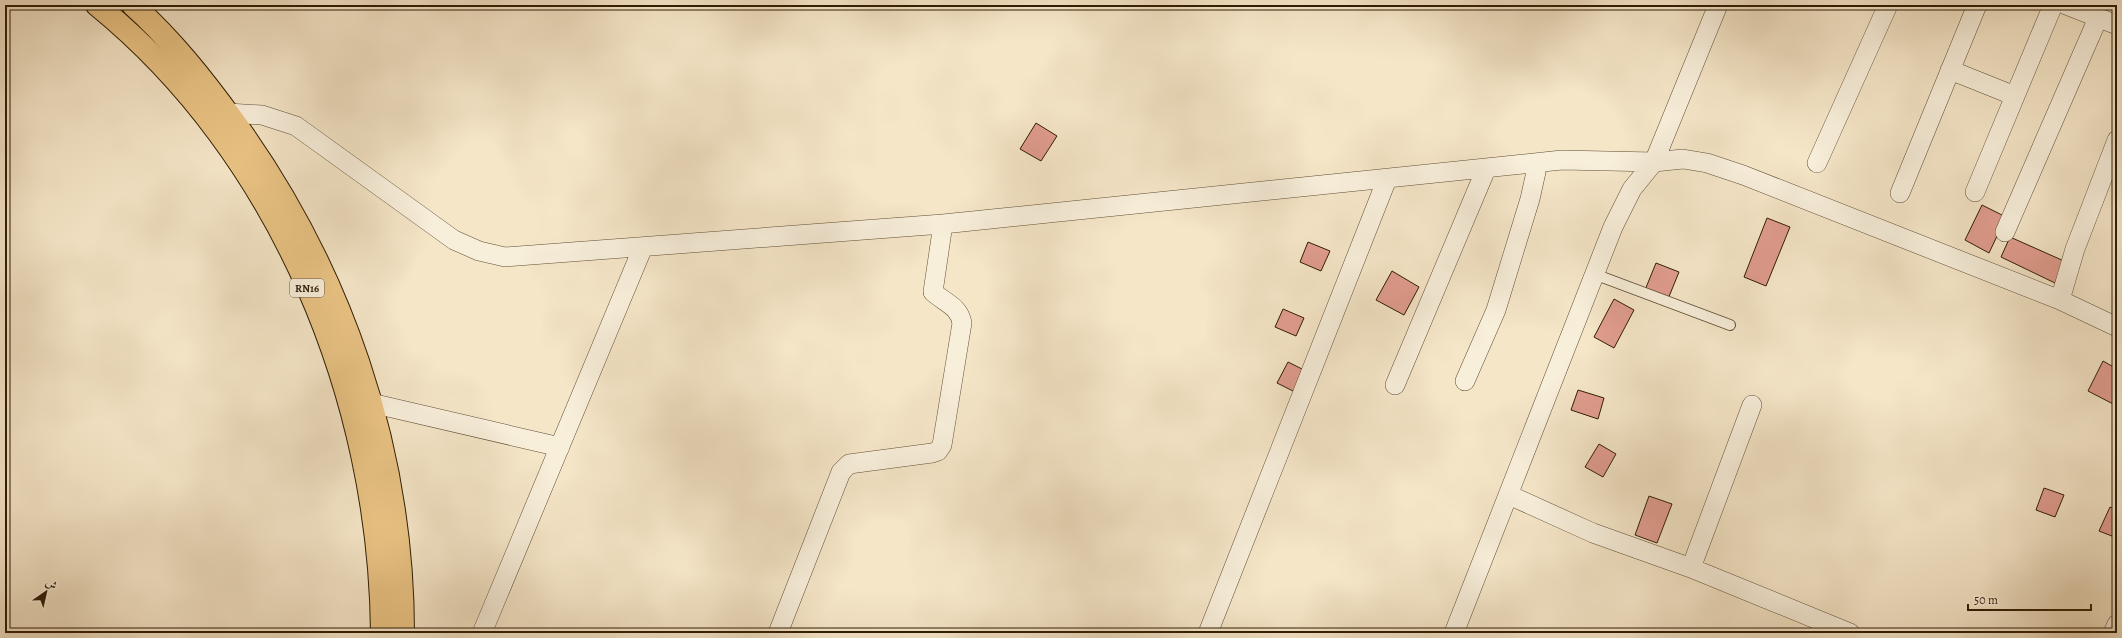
<svg xmlns="http://www.w3.org/2000/svg" width="2122" height="638" font-family="Alegreya,Amiri,serif">
<style>
.building{fill:#e19d8f;stroke:#2e1c04}
.lines{fill:none;stroke-linecap:round;stroke-linejoin:round}
.service-casing{stroke:#604e35;stroke-width:12}
.minor-casing{stroke:#604e35;stroke-width:20}
.trunk-casing{stroke:#2e1c04;stroke-width:24}
.service{stroke:#f8efdb;stroke-width:10}
.minor{stroke:#f8efdb;stroke-width:19}
.trunk{stroke:#eac384;stroke-width:22}
.labels{text-anchor:middle;stroke-width:3;stroke-linejoin:round;paint-order:stroke}
.shield{fill:#f8efdb;stroke:#6b5b44;stroke-width:1}
.shield-label{font-size:11px;font-weight:bold;fill:#2e1c04}
</style>
<rect width="100%" height="100%" fill="#f5e6c8"/>
<filter id="stains"><feTurbulence type="fractalNoise" baseFrequency=".005" numOctaves="4"/><feColorMatrix values="0 0 0 0 .2 0 0 0 0 .09 0 0 0 0 .02 0 0 0 .5 -.17"/></filter>
<radialGradient id="worn" r=".72"><stop offset=".6" stop-color="#630" stop-opacity="0"/><stop offset="1" stop-color="#630" stop-opacity=".3"/></radialGradient>
<path class="building" d="M1036,123L1057,136L1041,161L1020,149Z
M1982,205L2006,217L1989,253L1965,240Z
M1767,218L1790,227L1766,286L1744,277Z
M2010,237L2064,261L2055,283L2001,257Z
M1308,242L1330,251L1321,271L1300,262Z
M1656,263L1679,272L1668,299L1645,290Z
M1392,271L1419,287L1404,315L1376,300Z
M1614,299L1634,310L1614,348L1594,337Z
M1283,309L1304,318L1296,336L1275,327Z
M2103,361L2117,369V406L2088,391Z
M1288,362L1308,372L1297,393L1277,383Z
M1578,390L1604,398L1598,419L1571,410Z
M1599,444L1616,454L1603,477L1585,467Z
M2044,488L2064,495L2055,517L2036,510Z
M1649,496L1672,504L1657,543L1635,535Z
M2110,507L2117,510V538L2099,531Z"/>
<g class="lines">
<defs>
<path id="service" d="M1594,274L1730,325"/>
<path id="minor" d="M2066,5L2117,25
M1950,70L2015,96
M228,113L262,115L296,126L454,240L479,251L505,257L943,224L1562,160L1654,162L1683,159L1707,163L1743,175L2060,300L2117,327
M1817,163L1888,5
M1975,192L2053,5
M1900,193L1977,5
M2005,232L2098,18
M2060,300L2075,249L2117,140
M1465,381L1496,310L1530,199L1538,163
M1395,385L1486,169
M371,403L560,447
M1509,495L1593,533L1691,568L1850,633
M1691,568L1752,405
M482,633L643,247
M778,633L841,472L849,464L932,453L938,451L942,445L962,323C959,306 945,303 933,292L943,224
M1208,633L1387,179
M1454,633L1613,227L1632,189L1654,162L1718,5
M2113,633L2117,624"/>
<path id="trunk" d="M97,5C281,155 380,398 382,633
M133,5C171,39 202,78 232,119C341,268 403,448 403,633"/>
</defs>
<use href="#service" class="service-casing"/>
<use href="#minor" class="minor-casing"/>
<use href="#trunk" class="trunk-casing"/>
<use href="#service" class="service"/>
<use href="#minor" class="minor"/>
<use href="#trunk" class="trunk"/>
</g>
<g class="labels">
<rect class="shield" x="290" y="279" width="34" height="18" rx="3"/>
<g class="shield-label">
<text x="307" y="292">RN16</text>
</g>
</g>
<rect width="2122" height="638" fill="none" stroke="#f5e6c8" stroke-width="20"/>
<rect x="6" y="6" width="2110" height="626" fill="none" stroke="#2e1c04" stroke-width="2"/>
<rect x="10" y="10" width="2102" height="618" fill="none" stroke="#2e1c04"/>
<g transform="translate(46 592) rotate(34)" stroke="#f8efdb" stroke-width="3" paint-order="stroke">
<path d="M0-3L7 15L0 10L-7 15Z" fill="#2e1c04"/>
<text y="-6" font-size="11" font-weight="bold" text-anchor="middle" fill="#2e1c04">ش</text>
</g>
<path d="M1968 604v6h123v-6" fill="none" stroke="#2e1c04" stroke-width="2"/>
<text x="1974" y="604" font-size="12" fill="#2e1c04" stroke="#f8efdb" stroke-width="3" paint-order="stroke">50 m</text>
<rect width="100%" height="100%" filter="url(#stains)"/>
<rect width="100%" height="100%" fill="url(#worn)"/>
</svg>
